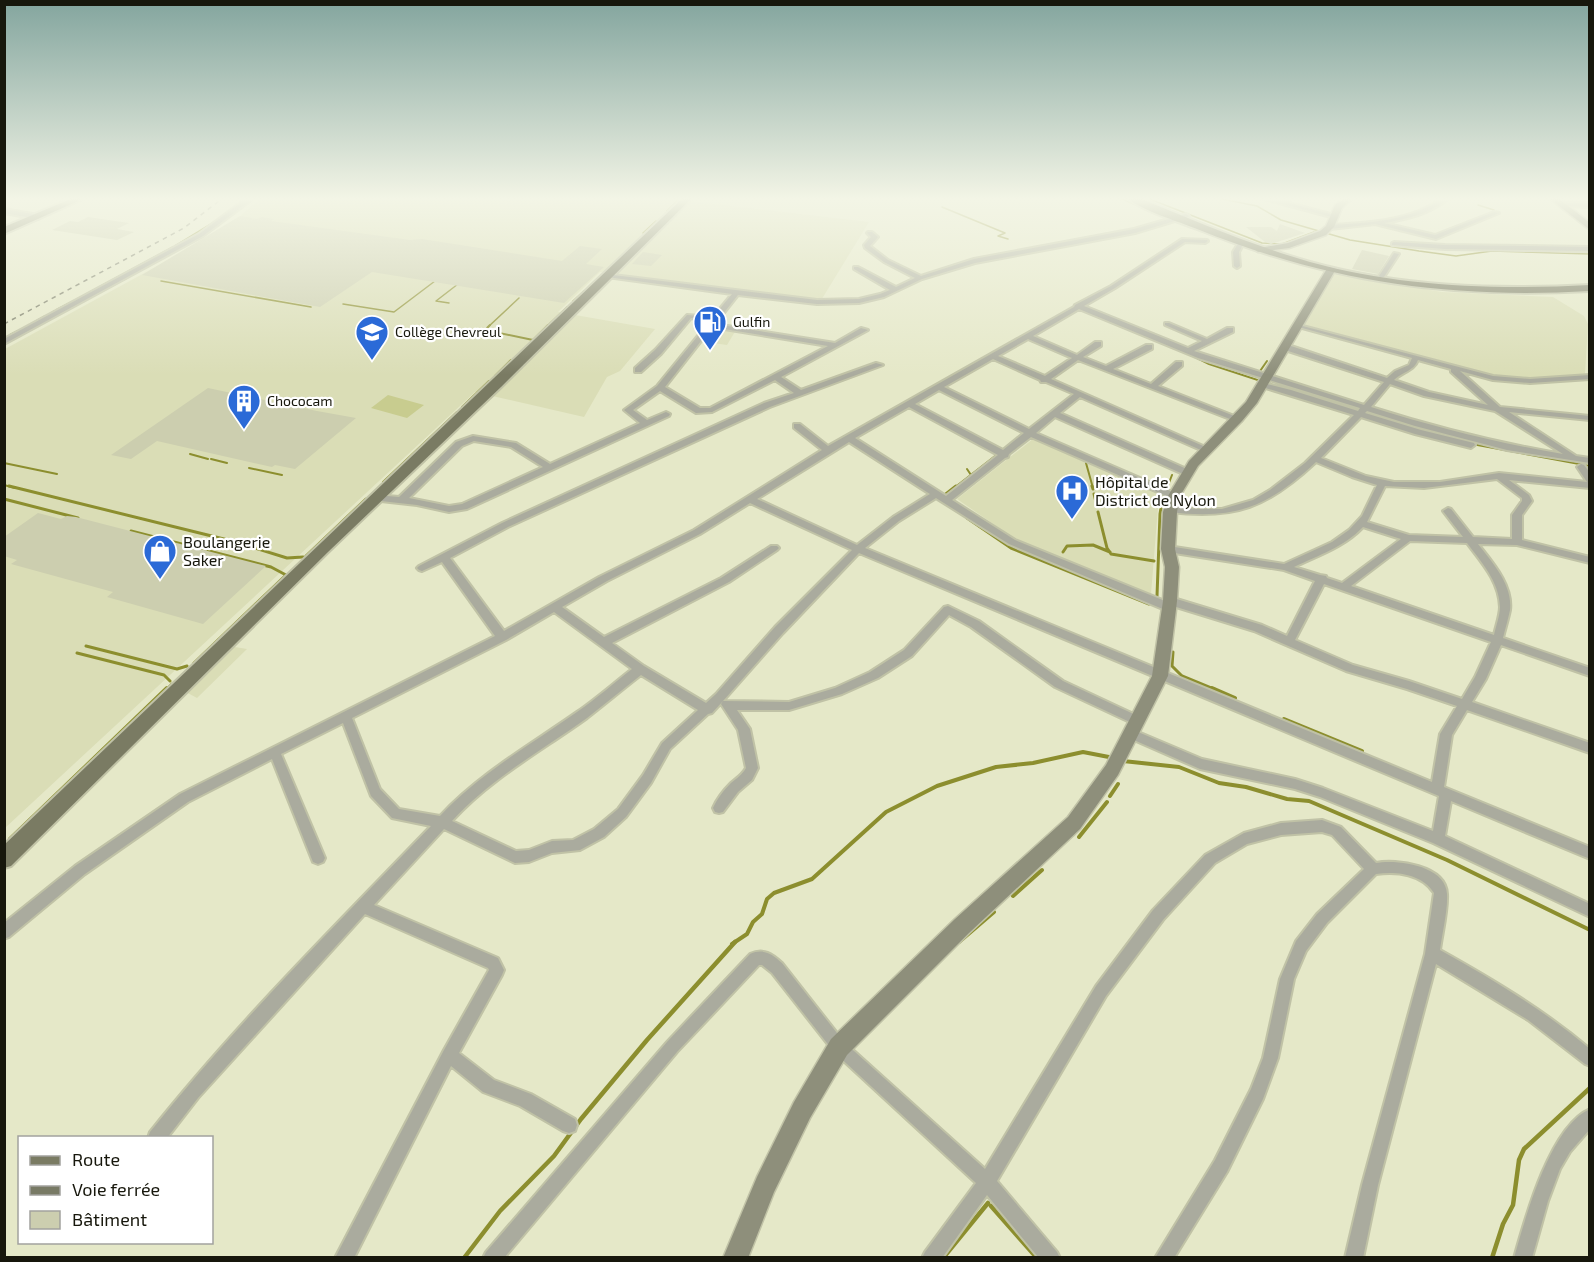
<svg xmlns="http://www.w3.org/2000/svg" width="1594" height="1262" font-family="'Exo 2',sans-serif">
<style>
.built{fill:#daddb6}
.green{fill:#c8cc8f}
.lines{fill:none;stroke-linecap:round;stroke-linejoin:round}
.stream-far4{stroke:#8c8e2e;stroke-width:1.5}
.stream-far3{stroke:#8c8e2e;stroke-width:2}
.stream-far2{stroke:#8c8e2e;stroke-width:3}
.stream-far1{stroke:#8c8e2e;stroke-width:4}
.stream{stroke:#8c8e2e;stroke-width:4.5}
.building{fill:#ccceaf}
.street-casing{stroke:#c0c2a6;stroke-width:4}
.secondary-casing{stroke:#c0c2a6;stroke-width:3}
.primary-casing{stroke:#c0c2a6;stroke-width:4}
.street{fill:#aaab9e;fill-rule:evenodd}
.secondary{fill:#8e8f7b;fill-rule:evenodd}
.primary{fill:#7a7b63;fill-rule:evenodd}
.rail{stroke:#787a65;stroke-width:1.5;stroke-dasharray:4.5 4.5;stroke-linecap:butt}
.labels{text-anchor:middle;stroke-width:4.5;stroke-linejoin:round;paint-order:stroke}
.far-poi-label{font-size:14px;fill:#17170c;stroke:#fff;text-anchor:start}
.poi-label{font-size:16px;fill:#17170c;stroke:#fff;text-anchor:start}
</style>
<rect width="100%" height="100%" fill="#e5e8c8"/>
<path class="built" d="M261,198H680L679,200L869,222L820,302L600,272L558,312L655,329L620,371L607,377L584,417L475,392L5,828V349L192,247L231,224Z
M1337,274L1442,292L1553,297L1584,316L1588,324L1585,374L1577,377L1527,379L1488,376L1303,325L1332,275Z
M709,327L736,330L727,345L706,342L704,337Z
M1033,439L1159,495L1151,594L1018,541L957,499Z
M229,646L247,649L197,698L184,691Z"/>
<path class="green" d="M388,395L424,405L407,418L371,408Z"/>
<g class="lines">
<path class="stream-far4" d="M1120,198L1143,208
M1147,198L1262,243L1282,244L1314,232
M1217,198L1257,206L1281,220L1350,240L1419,251L1456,256L1492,251L1590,254
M1478,205L1494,210
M942,207L1005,233L998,236L1008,239
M667,211L680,198
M209,231L250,202
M643,233L656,221
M175,246L219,219L246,198
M151,264L186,245
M161,281L311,307
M90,292L173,247
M573,301L584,291
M449,303L436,301L458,284
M343,304L394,312L435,281
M56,310L87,294
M48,315L54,311
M57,315L127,278
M31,324L45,316
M488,327L519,298
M546,327L567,307"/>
<path class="stream-far3" d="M490,325L485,330L533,340L548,325
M10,335L18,331
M1195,357L1209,364L1285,389
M1258,374L1267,361
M495,376L511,360
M1311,396L1351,409
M462,407L489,381
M1472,444L1590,466
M190,454L208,459
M211,459L227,463
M4,463L57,474
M1086,463L1093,488
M249,468L282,475
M967,469L971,475
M383,482L457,412
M4,485L15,488
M954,488L999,453
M1167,488L1172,475"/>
<path class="stream-far2" d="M9,486L232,541L287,558L303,557
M1092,486L1093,489
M1166,490L1167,486
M1094,494L1096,502
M942,497L956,486
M4,499L78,518
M1098,512L1107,548L1111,554L1154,561
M967,518L1011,548L1149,604
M131,531L271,567L286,575L194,663
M1063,552L1067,546L1093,545L1110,552
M306,556L366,499
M1157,596L1160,514L1163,496
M86,646L177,669L187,666
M1173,652L1172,666L1182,676L1216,690
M77,653L164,675L170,681
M166,690L172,684"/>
<path class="stream-far1" d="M1212,688L1235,698
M1284,719L1362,751
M1123,761L1179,767L1219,783L1246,787L1287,799L1309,801L1447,860L1590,930
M1110,796L1118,784
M1079,837L1107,802
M10,839L167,688
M1013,896L1042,870
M959,942L994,912
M732,944L747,934L753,922L762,914L767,899L774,893L812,879L886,812L937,786L996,767L1033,763L1083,752L1114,758"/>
<path class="stream" d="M991,1206L1037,1258
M464,1258L500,1211L554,1156L581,1119L647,1040L735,942
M943,1258L988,1203
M1492,1258L1503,1224L1513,1205L1519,1160L1524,1149L1590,1088"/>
</g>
<path class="building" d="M240,216L257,219L261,217L274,219L271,221L410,240L422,239L562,261L580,246L602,249L586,264L604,267L564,303L372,272L320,307L142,275Z
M88,217L129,223L117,229L134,232L117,240L52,230L70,221L78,222Z
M1280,224L1305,233L1271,244L1265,242L1246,227H1271L1277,231Z
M1362,250L1389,256L1378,274L1352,269Z
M643,252L662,255L651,266L632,264Z
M208,388L317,411L356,418L295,469L275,465L272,467L157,441L131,459L111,455Z
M38,513L61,519L67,516L76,517L266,566L203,624L107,597L113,592L11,564L17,560L4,556V537Z"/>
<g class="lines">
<defs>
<path id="street" d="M247,198H254L203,236L4,344V339L199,234Z
M1260,198H1270L1338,216L1335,218Z
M1442,198H1449C1431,214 1406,219 1384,223L1435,235L1494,212L1499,213L1436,239L1375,224L1330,229L1327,227L1330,225C1367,223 1412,221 1442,198Z
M1567,203H1590V207L1565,206L1564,205Z
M4,209L38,215L41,217L38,219L4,213Z
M1186,214L1189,216L1188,217L1135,233L975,263L922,279L884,297L859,303L817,304L738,295L715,324L835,343L861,328L868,330L781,377L801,390L876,363L883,365L770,407L508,527L450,558L504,631L599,577L694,530L822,450L794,428V424H800L828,446L1074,307L1075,305L1111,286L1182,239L1207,240L1208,241L1205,243L1185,242L1115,288L1084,306L1188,348L1202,341L1165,325V323H1169L1207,339L1227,328H1233V332L1194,351L1364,405L1384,382L1282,349V345H1288L1387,378L1395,371L1409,365L1412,358L1295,326V324L1493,376L1530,379L1590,375V379L1530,383L1493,380L1460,371L1500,407L1590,416V420L1509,412L1576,456L1590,458V463L1507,450L1415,426L1367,411L1365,413L1421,430L1474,443L1475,445L1471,448L1415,434L1361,417L1321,458L1366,476L1394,482H1440L1499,473L1587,482L1577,467L1581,464L1584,465L1590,473V488L1509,480L1529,495L1532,501L1522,515V540L1590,557V563L1517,545L1478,544C1492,562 1513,585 1510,610C1508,620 1505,629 1503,638L1590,668V676L1501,645L1486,679L1472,702L1590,743V753L1467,710L1452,735L1444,787L1590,847V859L1451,801L1445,836L1590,904V917L1433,843L1320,797L1295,789L1200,769L1127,737L1125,734L1127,731L1131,729L1202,759L1295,779L1323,788L1433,831L1439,796L859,553L783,633L723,701L789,702L835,688L870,672L904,650L944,607L948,606L979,621L1063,681L1142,718L1144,721L1142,724L1138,726L1134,724L1055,687L971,627L949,615L912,656L878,678L842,694L789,710H737L750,729L758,768L752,780L738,792L723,812L719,813L715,812L713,808C717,799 724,790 731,783C737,778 742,775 746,768L738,730L723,707L721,704L723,701L712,713L708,714L670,749L651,783L626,817L604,837L580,850L552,853L529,862L515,863L444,829L374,905L498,958L504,970L502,975L459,1053L494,1080L531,1094L575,1119L577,1125L575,1131L569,1133L563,1131L520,1106L483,1092L451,1066L354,1258H335L444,1050L489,970L488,968L365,914L198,1098L167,1138H148L150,1132C236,1024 335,926 431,826L392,818L371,796L343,723L281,754L325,858L323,862L318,864L313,862L272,759L188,802L85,874L9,937L4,939V923L75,866L180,794L495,636L442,562L422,571L419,570L417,568L419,566L502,523L764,403L794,393L775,380L712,412L696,413L660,391L633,410L647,420L666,412L670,414L669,416L467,509L449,512L417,505L372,500L370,498L372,496L375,495L399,497L456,442L473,436L516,443L550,464L640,423L624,410L657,386L710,321L691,318L661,354L641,372H635V368L655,350L687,315L713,317L732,294L607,277L605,276V274L817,300L859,299L880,294L890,290L854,269V267H858L896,287L915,278L884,262L865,248L864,245L871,237L867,233L868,232H872L878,237L870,246L888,260L921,276L974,259L1134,229ZM1079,309L1198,358L1360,408L1358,411L1291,390L1259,382V386L1354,415L1305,463L1270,490L1253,500L1222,509H1196L1170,506L1165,509L1170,512C1236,520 1268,507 1316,462L1352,477L1377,485L1362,516L1349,530L1332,542L1284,564L1168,546L1163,549L1168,552L1284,570L1315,581L1287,636L1262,625L1170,597L1166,598L1165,601L1015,540L952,500L1005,458L1008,457L1009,454L1031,437L1171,498H1177L1178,496L1177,494L1036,433L1055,417L1183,474H1189V470L1060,413L1080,397L1203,451L1206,452L1210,449L1051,379L1078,360L1235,421H1241L1242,419L1158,386L1182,366V362H1176L1151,384L1113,369L1152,349V345H1146L1106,366L1083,357L1101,346V342H1095L1077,355L1033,336ZM712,327L828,346L710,408H700L665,387ZM1028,339L1072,358L1045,376L998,356ZM993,359L1040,380L1041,382H1046L1074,394L1029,429L944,387ZM1418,360L1451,369V372L1488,405L1429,392L1394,380C1402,372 1414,371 1418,360ZM1390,384L1424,396L1495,411L1563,454C1497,443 1434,427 1371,407ZM939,390L1024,433L1003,450L915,404ZM909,407L998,455L946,496L855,438ZM474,441L511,447L543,467L462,504L449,506L409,498L462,446ZM849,442L930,494L893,517L857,545L757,499ZM1497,479L1522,498V501L1512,515V539L1473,537L1451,509L1448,508L1443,511L1463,537L1409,535L1367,522L1385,486L1424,488ZM936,498L1009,544L1165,610H1173V606L1254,631L1346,671L1407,689L1457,706L1440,734L1432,782L865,548L899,521ZM750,503L852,550L775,627L716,694L706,703L644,666L612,643L729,582L777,550L779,548L777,546H771L721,578L604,637L562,607L607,581L700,534ZM1363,527L1401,539L1342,583L1327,578L1326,576L1320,575L1294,567C1319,555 1344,547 1363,527ZM1410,541L1467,543C1482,563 1499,581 1500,607C1500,615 1496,626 1494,635L1351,586ZM1324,584L1491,642L1475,677L1462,699L1409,681L1353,665L1295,640ZM554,612L632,669C614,683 596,699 577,712C530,745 479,774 440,816L399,809L380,789L352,718L506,640ZM641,675L698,710L662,743L643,775L618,809L594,829L573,840L552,841L529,850L516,851L452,821C490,779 541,751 587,718C605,704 623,689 641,675Z
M1241,241L1244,243L1239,252L1240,266L1237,268L1234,266L1233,252L1239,242Z
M1394,242L1445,245L1590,247V251L1445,249L1392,245V243Z
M1394,253L1399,254L1384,277H1380L1379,276Z
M1322,820L1341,827L1376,863C1396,859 1446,865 1447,894C1448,910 1442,934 1440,950C1492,979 1544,1010 1590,1049V1066L1585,1064L1528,1020L1436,964L1378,1185L1363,1258H1345L1362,1185L1425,954L1434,893C1422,874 1397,871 1376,874L1327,923L1306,951L1294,979L1278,1058L1263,1099L1227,1172L1174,1258H1155L1215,1160L1251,1089L1263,1058L1280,979L1296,941L1317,914L1364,869L1332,835L1322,832L1281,835L1247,844L1215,863L1163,920L1106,996L997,1181L1057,1252L1060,1258H1039L987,1195L942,1258H922L925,1252L976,1183L834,1052L772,973L762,965H759L677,1052L504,1258H483L486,1252L667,1042L750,954C764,948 772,954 782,963L844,1042L985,1169L1096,986L1153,910L1205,855L1244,833L1281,823Z
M1590,1109V1129L1570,1152L1560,1169L1548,1201L1532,1258H1514C1525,1219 1550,1126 1590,1109Z"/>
<path id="secondary" d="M1344,198H1353L1342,208L1334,227L1326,235L1289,248L1258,252L1254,249L1288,243L1320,231L1326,226L1335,205Z
M1549,198H1558L1590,223V230Z
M1328,267L1336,269L1257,403L1242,421L1198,466L1180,496L1177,512L1175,549L1179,567L1177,601L1168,676L1118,775L1080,829L969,933L847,1055L810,1118L774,1192L748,1258H723L757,1177L794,1102L831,1039L955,919L1068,817L1106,765L1152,676L1163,601L1165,567L1161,549L1163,512L1168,496L1189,461L1246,402Z"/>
<path id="primary" d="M73,198H85L4,234V227Z
M683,198H692L501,387L328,552L11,866L4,868V845Z
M1127,198H1139C1195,221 1251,245 1310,262C1400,287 1496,290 1590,285V291C1448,299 1329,282 1197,229C1177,221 1143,211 1127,198Z"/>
</defs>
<use href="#street" class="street-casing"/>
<use href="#secondary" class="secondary-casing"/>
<use href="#primary" class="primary-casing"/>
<use href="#street" class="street"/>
<use href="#secondary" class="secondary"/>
<use href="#primary" class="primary"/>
<path class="rail" d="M4,324L184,228L223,198"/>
</g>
<linearGradient id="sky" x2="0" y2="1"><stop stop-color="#83a59e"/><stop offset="0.53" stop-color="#f3f5e6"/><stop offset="1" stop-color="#f3f5e6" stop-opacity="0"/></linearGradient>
<rect width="1594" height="375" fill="url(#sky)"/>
<defs>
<symbol id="fuel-pin" viewBox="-11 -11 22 30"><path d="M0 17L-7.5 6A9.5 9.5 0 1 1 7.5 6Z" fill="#2b6ad7" stroke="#fff"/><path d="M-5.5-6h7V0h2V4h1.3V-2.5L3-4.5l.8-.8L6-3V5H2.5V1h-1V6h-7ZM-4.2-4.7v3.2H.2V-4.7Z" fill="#fff"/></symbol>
<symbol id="school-pin" viewBox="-11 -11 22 30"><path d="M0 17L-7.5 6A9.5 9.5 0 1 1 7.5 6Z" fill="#2b6ad7" stroke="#fff"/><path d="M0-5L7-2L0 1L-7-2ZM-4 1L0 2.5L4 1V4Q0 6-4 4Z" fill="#fff"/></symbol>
<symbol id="building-pin" viewBox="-11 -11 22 30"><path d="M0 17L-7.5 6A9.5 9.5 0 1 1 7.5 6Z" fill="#2b6ad7" stroke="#fff"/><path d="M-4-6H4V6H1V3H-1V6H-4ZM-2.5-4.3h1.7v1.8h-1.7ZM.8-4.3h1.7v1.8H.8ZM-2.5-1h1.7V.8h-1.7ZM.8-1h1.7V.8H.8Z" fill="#fff"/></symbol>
<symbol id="hospital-pin" viewBox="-11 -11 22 30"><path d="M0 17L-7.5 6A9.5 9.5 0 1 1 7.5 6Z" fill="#2b6ad7" stroke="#fff"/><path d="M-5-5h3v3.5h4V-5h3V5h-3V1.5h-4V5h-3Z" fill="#fff"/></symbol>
<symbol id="shop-pin" viewBox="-11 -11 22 30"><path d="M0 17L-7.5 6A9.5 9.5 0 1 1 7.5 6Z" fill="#2b6ad7" stroke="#fff"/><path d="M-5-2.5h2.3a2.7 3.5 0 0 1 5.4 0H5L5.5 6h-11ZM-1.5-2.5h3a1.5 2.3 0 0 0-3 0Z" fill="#fff"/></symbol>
</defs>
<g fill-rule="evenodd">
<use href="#fuel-pin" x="691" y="303" width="38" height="52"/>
<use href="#school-pin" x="353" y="313" width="38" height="52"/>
<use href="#building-pin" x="225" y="382" width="38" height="52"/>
<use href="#hospital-pin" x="1053" y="472" width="38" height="52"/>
<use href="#shop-pin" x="141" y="532" width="38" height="52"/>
</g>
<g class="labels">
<g class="far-poi-label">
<text x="733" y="327">Gulfin</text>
<text x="395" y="337">Collège Chevreul</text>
<text x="267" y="406">Chococam</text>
</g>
<g class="poi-label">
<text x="1095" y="488">Hôpital de<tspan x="1095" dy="18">District de Nylon</tspan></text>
<text x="183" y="548">Boulangerie<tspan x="183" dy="18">Saker</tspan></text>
</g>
</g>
<rect width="1594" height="1262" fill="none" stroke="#17170c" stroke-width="12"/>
<rect x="18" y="1136" width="195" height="108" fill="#ffffff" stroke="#a2a29e" stroke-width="1.5"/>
<rect x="30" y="1156" width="30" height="9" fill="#7a7b63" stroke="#a2a29e" stroke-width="1.5"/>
<text x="72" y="1166" font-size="18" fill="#17170c">Route</text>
<rect x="30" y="1186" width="30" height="9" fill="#787a65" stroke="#a2a29e" stroke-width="1.5"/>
<text x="72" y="1196" font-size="18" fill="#17170c">Voie ferrée</text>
<rect x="30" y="1211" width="30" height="18" fill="#ccceaf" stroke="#a2a29e" stroke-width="1.5"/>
<text x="72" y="1226" font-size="18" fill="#17170c">Bâtiment</text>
</svg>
